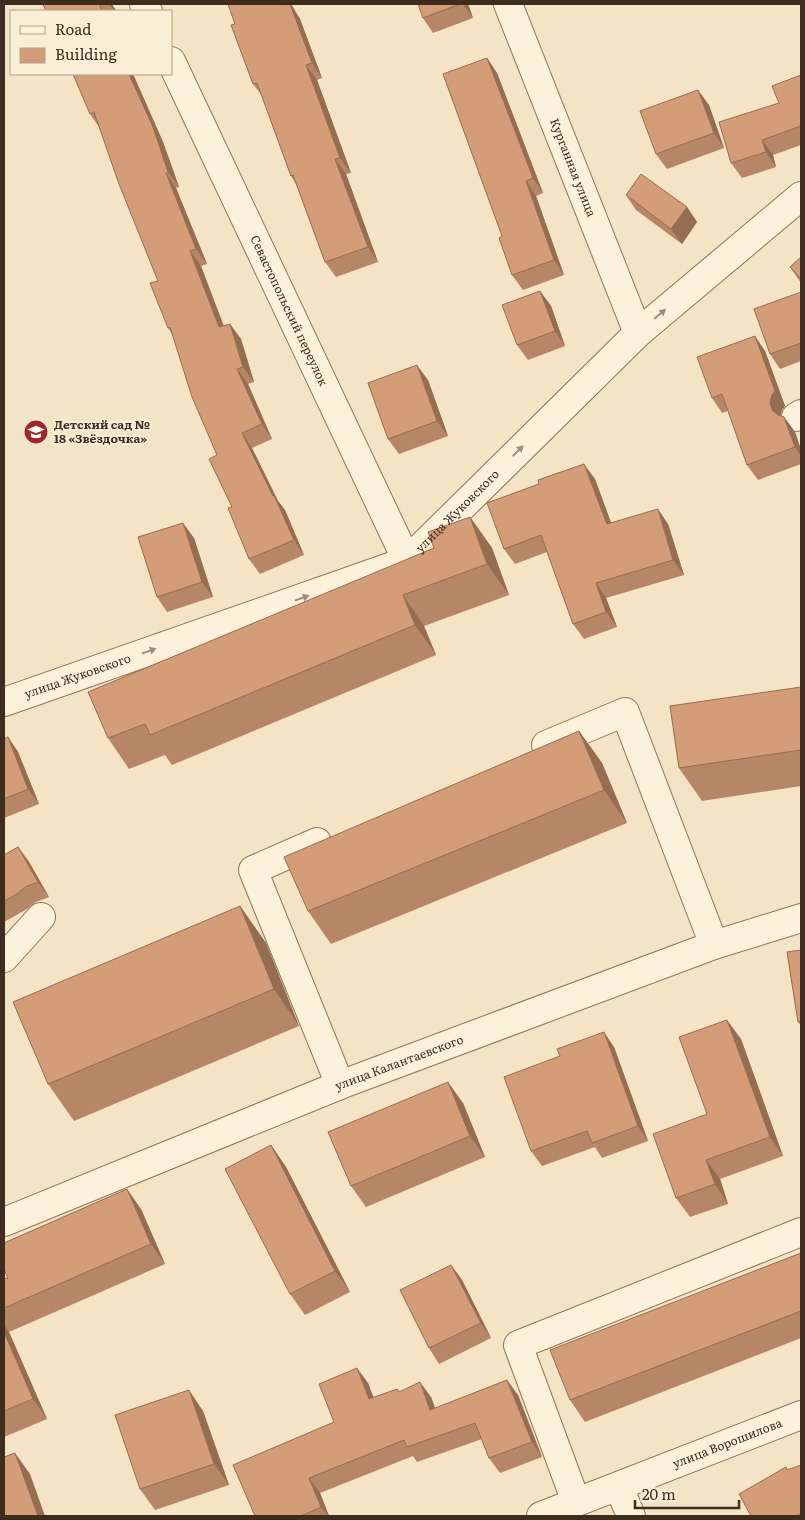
<svg xmlns="http://www.w3.org/2000/svg" width="805" height="1520" font-family="Literata,serif">
<style>
.lines{fill:none;stroke-linecap:round;stroke-linejoin:round}
.minor-casing{stroke:#907559;stroke-width:30}
.minor{stroke:#fcf1da;stroke-width:28}
.wall{fill:#b68666}
.shaded-wall{fill:#946d53}
.building{fill:#d49c77;stroke:#946d53}
.oneway{fill:#9d8f7c}
.labels{text-anchor:middle;stroke-width:4;stroke-linejoin:round;paint-order:stroke}
.street-label{font-size:12px;fill:#3e2d1e;stroke:#f9eed6}
.poi-label{font-size:12px;font-weight:bold;fill:#3e2d1e;stroke:#f9eed6;text-anchor:start}
</style>
<rect width="100%" height="100%" fill="#f2e4c5"/>
<g class="lines">
<defs>
<g id="minor">
<path d="M144,4L148,11"/>
<path id="s1" d="M508,4L638,333"/>
<path id="s2" d="M171,61L407,561"/>
<path d="M796,417L801,414"/>
<path id="s3" d="M4,702L407,561L638,333L801,196"/>
<path d="M546,745L625,712L714,945"/>
<path d="M317,842L253,870L340,1085"/>
<path d="M4,958L41,917"/>
<path id="s4" d="M4,1222L340,1085L714,945L801,918"/>
<path d="M619,1487L631,1516"/>
<path d="M576,1502L518,1345L801,1232"/>
<path id="s5" d="M541,1516L801,1415"/>
</g>
</defs>
<use href="#minor" class="minor-casing"/>
<use href="#minor" class="minor"/>
</g>
<path class="wall" d="M43,4H112L116,11H46Z
M418,4H468L473,18L433,33L423,18Z
M292,6L300,19L322,78L317,80L351,173L346,174L378,262L336,277L325,262L296,184L291,176L262,96L253,84Z
M487,58L497,73L543,193L536,196L564,275L523,290L512,275L502,236Z
M73,74H133L163,142L179,187L176,188L207,264L201,266L223,326L230,324L241,339L254,382L248,384L272,439L252,448L278,501L285,510L304,555L260,574L249,559L232,507L217,455L172,334L168,328L158,281L99,127L90,114Z
M801,75V145L773,155L776,167L742,178L731,163Z
M709,105L724,148L667,169L656,154Z
M626,195L687,207L697,222L682,244L636,210Z
M801,257V283L790,267Z
M540,291L551,306L565,346L528,360L517,345Z
M801,292V361L780,369L770,354Z
M765,351L785,406L782,410L781,416L784,417L795,432L801,450V464L758,480L747,465L728,411L722,413L712,398Z
M428,380L448,436L399,454L388,439Z
M595,479L611,523L668,524L684,575L606,598L617,627L584,639L573,624L547,552L515,564L504,549Z
M470,517L492,548L509,595L424,626L436,655L172,765L165,755L129,769L108,738L434,548Z
M194,538L213,597L167,612L157,597Z
M801,687V786L702,801L679,768Z
M579,731L602,763L627,823L331,944L308,911Z
M8,737L18,752L39,804L4,818V739Z
M18,847L29,862L49,897L36,902L27,909L4,922V855Z
M240,906L266,943L299,1026L74,1121L48,1084Z
M801,950V1026L798,1022Z
M741,1039L783,1156L720,1179L728,1204L690,1217L676,1198L707,1114Z
M614,1047L648,1141L602,1158L595,1147L542,1166L531,1151Z
M463,1103L485,1157L366,1207L351,1186Z
M271,1145L286,1167L350,1292L305,1315L290,1294Z
M141,1209L165,1264L9,1332L47,1419L4,1437V1279Z
M801,1253V1338L585,1422L570,1400Z
M451,1265L462,1280L491,1338L439,1364L429,1348Z
M368,1383L373,1398L397,1389L399,1392L431,1397L435,1408L518,1395L542,1457L500,1473L489,1458L482,1439L417,1462L413,1456L320,1493L329,1516H255L334,1422Z
M203,1411L229,1485L155,1510L140,1489Z"/>
<path class="shaded-wall" d="M109,4H112L116,11H115Z
M286,4H291L300,19L322,78L312,63Z
M463,4H468L473,18Z
M487,58L497,73L543,193L533,178Z
M306,65L317,80L351,173L340,158Z
M129,74H133L163,142L179,187L168,172Z
M698,90L709,105L724,148L714,133Z
M762,140L773,155L776,167L766,152Z
M335,159L346,174L378,262L368,247Z
M166,173L176,188L207,264L196,249Z
M526,181L536,196L564,275L554,260Z
M687,207L697,222L682,244L671,229Z
M190,251L201,266L230,342L219,327Z
M540,291L551,306L565,346L555,331Z
M230,324L241,339L254,382L243,367Z
M755,336L765,351L785,406L782,410L780,417L782,425L772,410Z
M417,365L428,380L448,436L437,421Z
M237,369L248,384L272,439L262,424Z
M784,417L795,432L801,450V456L795,447Z
M242,433L252,448L278,501L285,510L304,555L294,540Z
M584,464L595,479L617,539L607,524Z
M658,509L668,524L684,575L673,560Z
M470,517L492,548L509,595L487,564Z
M183,523L194,538L213,597L202,582Z
M596,583L606,598L617,627L606,612Z
M403,595L424,626L436,655L415,625Z
M579,731L602,763L627,823L604,790Z
M8,737L18,752L39,804L28,789Z
M18,847L29,862L49,897L38,882Z
M240,906L266,943L299,1026L274,989Z
M727,1020L741,1039L783,1156L770,1137Z
M604,1032L614,1047L648,1141L638,1126Z
M448,1082L463,1103L485,1157L470,1136Z
M271,1145L286,1167L350,1292L335,1271Z
M706,1160L720,1179L728,1204L715,1184Z
M127,1189L141,1209L165,1264L151,1244Z
M451,1265L462,1280L491,1338L481,1323Z
M4,1324L9,1332L47,1419L33,1399L4,1332Z
M357,1368L368,1383L380,1414L369,1399Z
M507,1380L518,1395L542,1457L532,1442Z
M420,1382L431,1397L441,1425L430,1410Z
M189,1390L203,1411L229,1485L214,1464Z
M15,1453L30,1474L45,1516H38Z
M309,1478L320,1493L329,1516H328L321,1507Z"/>
<path class="building" d="M43,4H99L102,11H46Z
M228,4H286V5L290,4L312,63L306,65L340,158L335,159L368,247L325,262L293,175L291,176L257,83L253,84L231,25L235,24Z
M418,4H460L423,18Z
M487,58L533,178L526,181L554,260L512,275L499,238L502,236L443,74Z
M73,74H129L153,127L168,172L166,173L196,249L190,251L219,327L230,324L243,367L237,369L262,424L242,433L273,496L274,495L294,540L249,559L228,508L232,507L209,459L217,455L192,397L170,327L168,328L150,283L158,281L119,184L94,112L90,114Z
M801,75V126L762,140L766,152L731,163L719,122L779,103L772,86Z
M698,90L714,133L656,154L640,111Z
M641,174L687,207L671,229L626,195Z
M801,257V279L790,267Z
M540,291L555,331L517,345L502,305Z
M801,292V343L770,354L754,309Z
M755,336L775,391L772,395L770,402L772,410L778,415L784,417L795,447L747,465L722,394L712,398L697,357Z
M417,365L437,421L388,439L368,383Z
M584,464L607,524L658,509L673,560L596,583L606,612L573,624L541,535L504,549L487,503L539,484L538,480Z
M470,517L487,564L403,595L415,625L150,735L145,724L108,738L88,692L434,548L428,532Z
M183,523L202,582L157,597L138,537Z
M801,687V750L679,768L670,706Z
M579,731L604,790L308,911L284,857Z
M8,737L28,789L4,799V739Z
M18,847L38,882L25,887L17,894L4,901V855Z
M240,906L274,989L48,1084L13,1002Z
M801,950V1021L798,1022L787,952Z
M727,1020L770,1137L706,1160L715,1184L676,1198L653,1134L707,1114L679,1037Z
M604,1032L638,1126L592,1143L587,1131L531,1151L504,1077L560,1056L557,1049Z
M448,1082L470,1136L351,1186L328,1132Z
M271,1145L335,1271L290,1294L225,1169Z
M127,1189L151,1244L4,1308V1279L8,1278L4,1269V1243Z
M801,1253V1311L570,1400L550,1350Z
M451,1265L481,1323L429,1348L400,1290Z
M4,1332L33,1399L4,1411Z
M357,1368L369,1399L397,1389L399,1392L420,1382L430,1410L507,1380L532,1442L489,1458L475,1423L407,1447L404,1440L309,1478L321,1507L301,1516H255L233,1465L334,1422L319,1384Z
M189,1390L214,1464L140,1489L115,1415Z
M15,1453L38,1516H4V1457Z
M801,1465V1513L796,1516H751L739,1494L786,1467L787,1470Z"/>
<defs><path id="oneway-solid" d="M-6-.8H1V-3.2L6.5 0L1 3.2V.8H-6Z" transform="scale(1.25)"/></defs>
<g class="oneway">
<use href="#oneway-solid" transform="translate(660 314) rotate(-40)"/>
<use href="#oneway-solid" transform="translate(518 451) rotate(-45)"/>
<use href="#oneway-solid" transform="translate(302 598) rotate(-19)"/>
<use href="#oneway-solid" transform="translate(149 651) rotate(-19)"/>
</g>
<defs>
<symbol id="school-disc" viewBox="-11 -11 22 22"><circle r="9.5" fill="#a52326" stroke="#f9eed6"/><path d="M0-5L7-2L0 1L-7-2ZM-4 1L0 2.5L4 1V4Q0 6-4 4Z" fill="#fff"/></symbol>
</defs>
<g fill-rule="evenodd">
<use href="#school-disc" x="22" y="418" width="28" height="28"/>
</g>
<g class="labels">
<g class="street-label">
<text dy="4" stroke="none"><textPath href="#s1" startOffset="176">Курганная улица</textPath></text>
<text dy="4" stroke="none"><textPath href="#s2" startOffset="276">Севастопольский переулок</textPath></text>
<text dy="4" stroke="none"><textPath href="#s3" startOffset="498">улица Жуковского</textPath></text>
<text dy="4" stroke="none"><textPath href="#s3" startOffset="78">улица Жуковского</textPath></text>
<text dy="4" stroke="none"><textPath href="#s4" startOffset="426">улица Калантаевского</textPath></text>
<text dy="4" stroke="none"><textPath href="#s5" startOffset="200">улица Ворошилова</textPath></text>
</g>
<g class="poi-label">
<text x="54" y="429">Детский сад №<tspan x="54" dy="14">18 «Звёздочка»</tspan></text>
</g>
</g>
<rect width="805" height="1520" fill="none" stroke="#3e2d1e" stroke-width="10"/>
<rect x="10" y="10" width="162" height="65" fill="#f9eed6" stroke="#aea18c"/>
<rect x="20" y="26" width="25" height="8" fill="#fcf1da" stroke="#aea18c"/>
<text x="55" y="35" font-size="15" fill="#3e2d1e">Road</text>
<rect x="20" y="48" width="25" height="15" fill="#d49c77" stroke="#aea18c"/>
<text x="55" y="60" font-size="15" fill="#3e2d1e">Building</text>
<path d="M635 1500v8h104v-8" fill="none" stroke="#3e2d1e" stroke-width="2.5"/>
<text x="642" y="1500" font-size="15" fill="#3e2d1e" stroke="#f9eed6" stroke-width="4" paint-order="stroke">20 m</text>
</svg>
